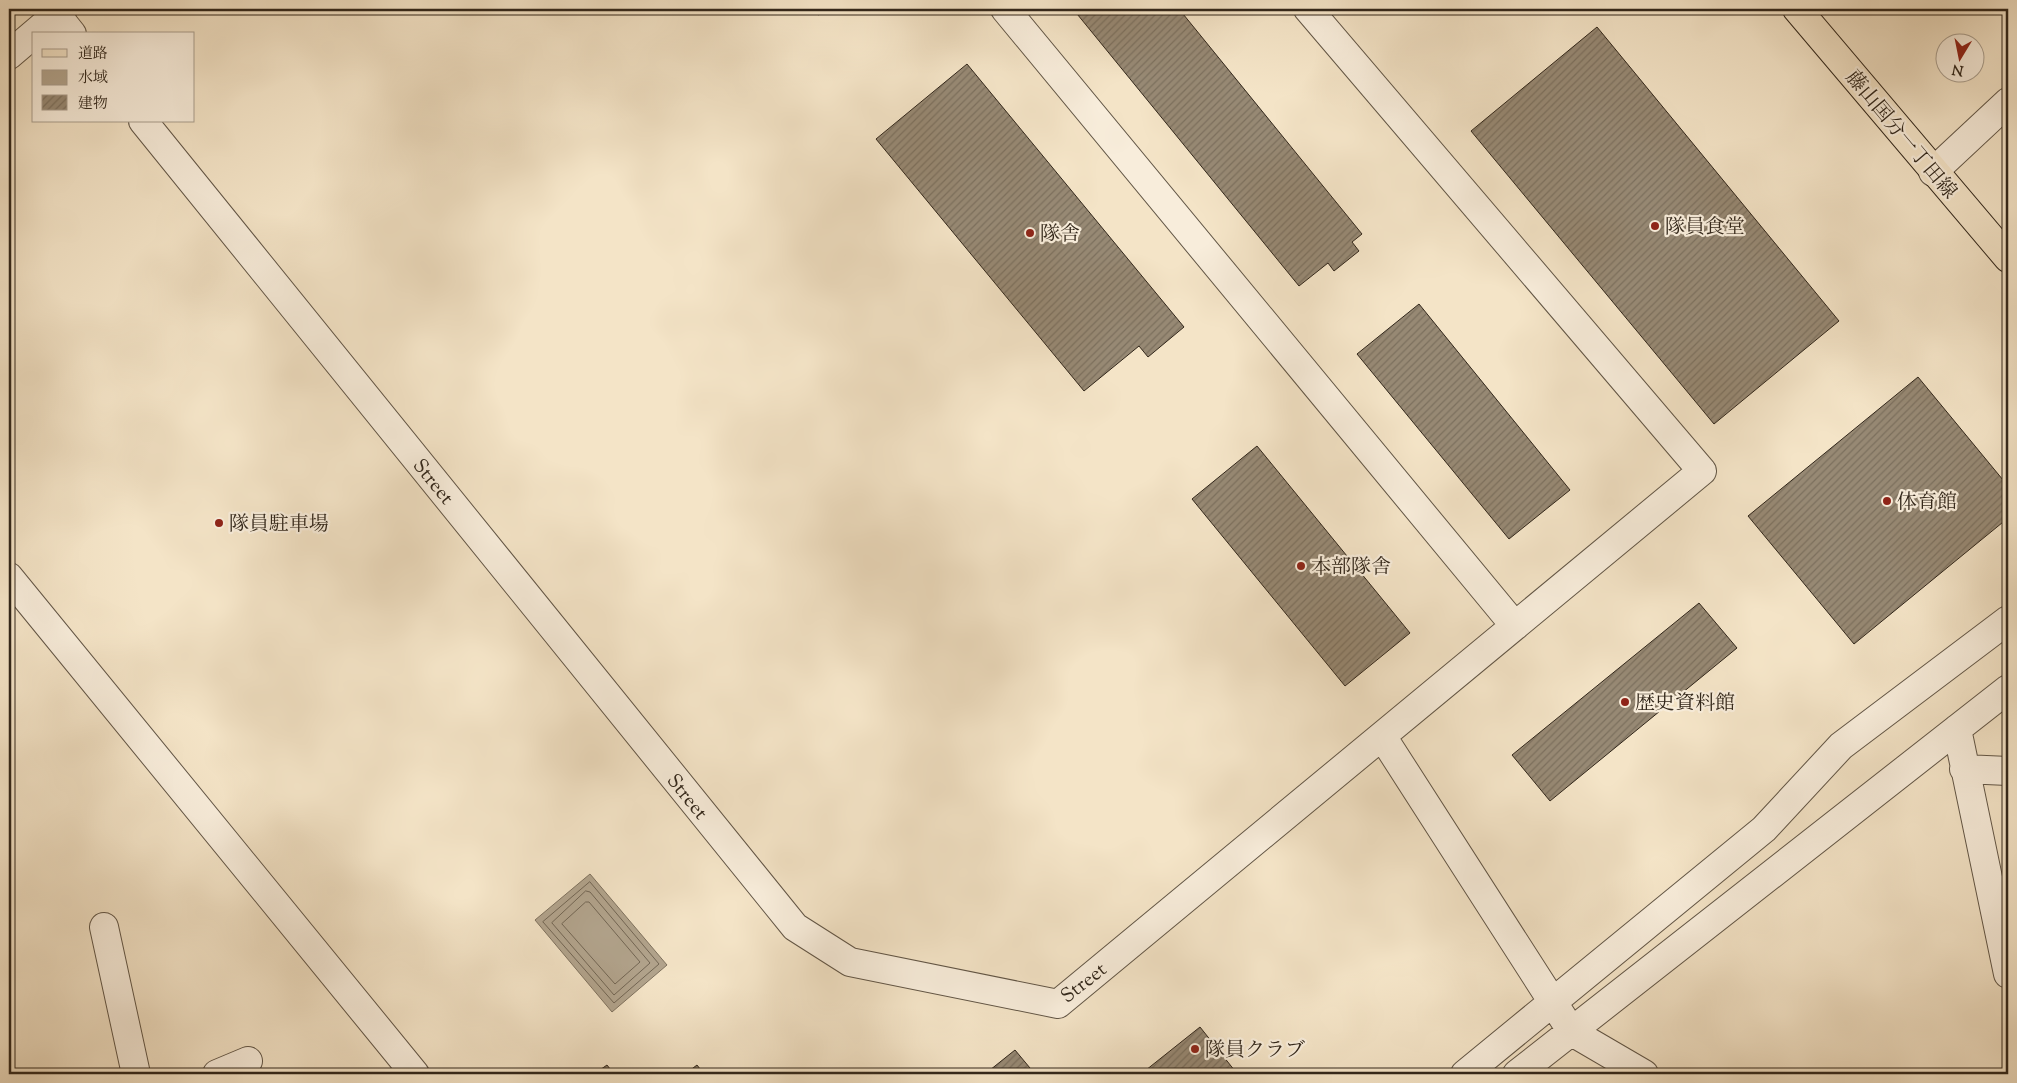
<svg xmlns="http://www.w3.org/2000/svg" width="2017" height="1083" font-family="'Sorts Mill Goudy','Noto Serif JP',serif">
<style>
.water{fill:#b2a48d;stroke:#7f725f}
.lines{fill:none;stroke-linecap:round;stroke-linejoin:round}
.shore{stroke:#726654;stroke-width:1}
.building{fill:url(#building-hatch);stroke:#32271b}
.minor-casing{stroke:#625646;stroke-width:30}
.major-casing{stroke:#32271b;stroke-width:30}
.minor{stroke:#f8eddb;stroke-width:28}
.major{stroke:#f4e4c7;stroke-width:28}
.poi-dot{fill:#8f2418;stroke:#f8eddb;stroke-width:2}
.labels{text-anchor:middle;stroke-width:4.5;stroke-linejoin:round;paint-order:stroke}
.street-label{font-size:20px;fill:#32271b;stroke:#f8eddb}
.poi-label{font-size:20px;fill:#32271b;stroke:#f8eddb;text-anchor:start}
</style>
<defs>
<pattern id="building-hatch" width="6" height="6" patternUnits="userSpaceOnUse" patternTransform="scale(1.25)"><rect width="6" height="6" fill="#978974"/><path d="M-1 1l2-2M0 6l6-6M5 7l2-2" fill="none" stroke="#7c705e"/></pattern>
</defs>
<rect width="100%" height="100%" fill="#f4e4c7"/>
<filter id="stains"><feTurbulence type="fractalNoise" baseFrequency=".004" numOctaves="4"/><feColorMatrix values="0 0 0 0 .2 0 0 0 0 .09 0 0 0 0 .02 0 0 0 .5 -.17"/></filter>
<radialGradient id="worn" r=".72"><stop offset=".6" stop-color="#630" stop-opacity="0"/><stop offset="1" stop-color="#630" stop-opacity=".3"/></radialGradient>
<path class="water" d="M590,874L667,965L612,1012L535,920Z"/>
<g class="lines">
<path class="shore" d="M590,882L659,964L614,1003L543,922Z
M586,891L590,892L650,963L614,995L552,923Z
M586,902H589L640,962L615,984L562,924Z"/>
</g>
<path class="building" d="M813,9H827L818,15Z
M1073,9H1179L1362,234L1352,242L1359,251L1334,271L1328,263L1299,286Z
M1597,27L1839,321L1714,424L1471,131Z
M967,64L1184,327L1148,357L1139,346L1084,391L876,139Z
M1419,304L1570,490L1509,539L1357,354Z
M1918,377L2008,486V518L1854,644L1748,516Z
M1257,446L1410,633L1345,686L1192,499Z
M1699,603L1737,648L1550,801L1512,755Z
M1200,1027L1235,1071L1231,1074H1141Z
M1015,1050L1035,1074H985Z
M607,1065L614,1074H594Z
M697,1065L704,1074H685Z"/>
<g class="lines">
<defs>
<path id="minor" d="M1005,9L1515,626
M56,14L72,34
M9,55L63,9
M143,121L795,927L850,962L1058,1004L1702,471L1308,9
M1933,172L2008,102
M9,577L415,1074
M1957,729L2008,974
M1382,736L1572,1032L1644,1074
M1964,769L2008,771
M104,927L136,1074
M217,1074L248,1061
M1465,1074L1764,829L1841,746L2008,620
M1517,1074L2008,689"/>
<path id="major" d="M1797,9L2008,258"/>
</defs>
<use href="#minor" class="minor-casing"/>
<use href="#major" class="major-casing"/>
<use href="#minor" class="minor"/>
<use href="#major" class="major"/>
</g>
<g class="poi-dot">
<circle cx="1655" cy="226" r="5"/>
<circle cx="1030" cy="233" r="5"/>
<circle cx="1887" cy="501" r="5"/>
<circle cx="219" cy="523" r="5"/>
<circle cx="1301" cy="566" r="5"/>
<circle cx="1625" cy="702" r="5"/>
<circle cx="1195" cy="1049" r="5"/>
</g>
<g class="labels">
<g class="street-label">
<text transform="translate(1902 134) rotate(50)" y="7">藤山国分一丁田線</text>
<text transform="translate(434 481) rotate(51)" y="7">Street</text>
<text transform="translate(688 796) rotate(51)" y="7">Street</text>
<text transform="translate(1083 982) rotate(-38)" y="7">Street</text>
</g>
<g class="poi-label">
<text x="1665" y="233">隊員食堂</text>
<text x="1040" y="240">隊舎</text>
<text x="1897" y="508">体育館</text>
<text x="229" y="530">隊員駐車場</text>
<text x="1311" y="573">本部隊舎</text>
<text x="1635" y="709">歴史資料館</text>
<text x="1205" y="1056">隊員クラブ</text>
</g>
</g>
<rect width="2017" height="1083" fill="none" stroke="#f4e4c7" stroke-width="30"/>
<rect x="10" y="10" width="1997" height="1063" fill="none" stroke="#32271b" stroke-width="2.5"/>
<rect x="15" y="15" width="1987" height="1053" fill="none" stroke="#32271b"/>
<rect x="32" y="32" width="162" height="90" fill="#f8eddb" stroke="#a99e8e"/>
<rect x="42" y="49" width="25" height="8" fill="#f4e4c7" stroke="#a99e8e"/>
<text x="78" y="58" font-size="15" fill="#32271b">道路</text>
<rect x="42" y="70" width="25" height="15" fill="#b2a48d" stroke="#a99e8e"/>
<text x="78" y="82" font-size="15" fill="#32271b">水域</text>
<rect x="42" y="95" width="25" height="15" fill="url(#building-hatch)" stroke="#a99e8e"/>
<text x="78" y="108" font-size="15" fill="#32271b">建物</text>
<g transform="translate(1960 58) rotate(190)"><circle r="24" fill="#f8eddb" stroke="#a99e8e"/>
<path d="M0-4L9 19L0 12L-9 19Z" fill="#8f2418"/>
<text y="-8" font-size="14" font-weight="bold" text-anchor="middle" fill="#32271b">N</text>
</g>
<rect width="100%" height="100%" filter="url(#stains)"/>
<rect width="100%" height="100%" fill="url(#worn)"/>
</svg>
